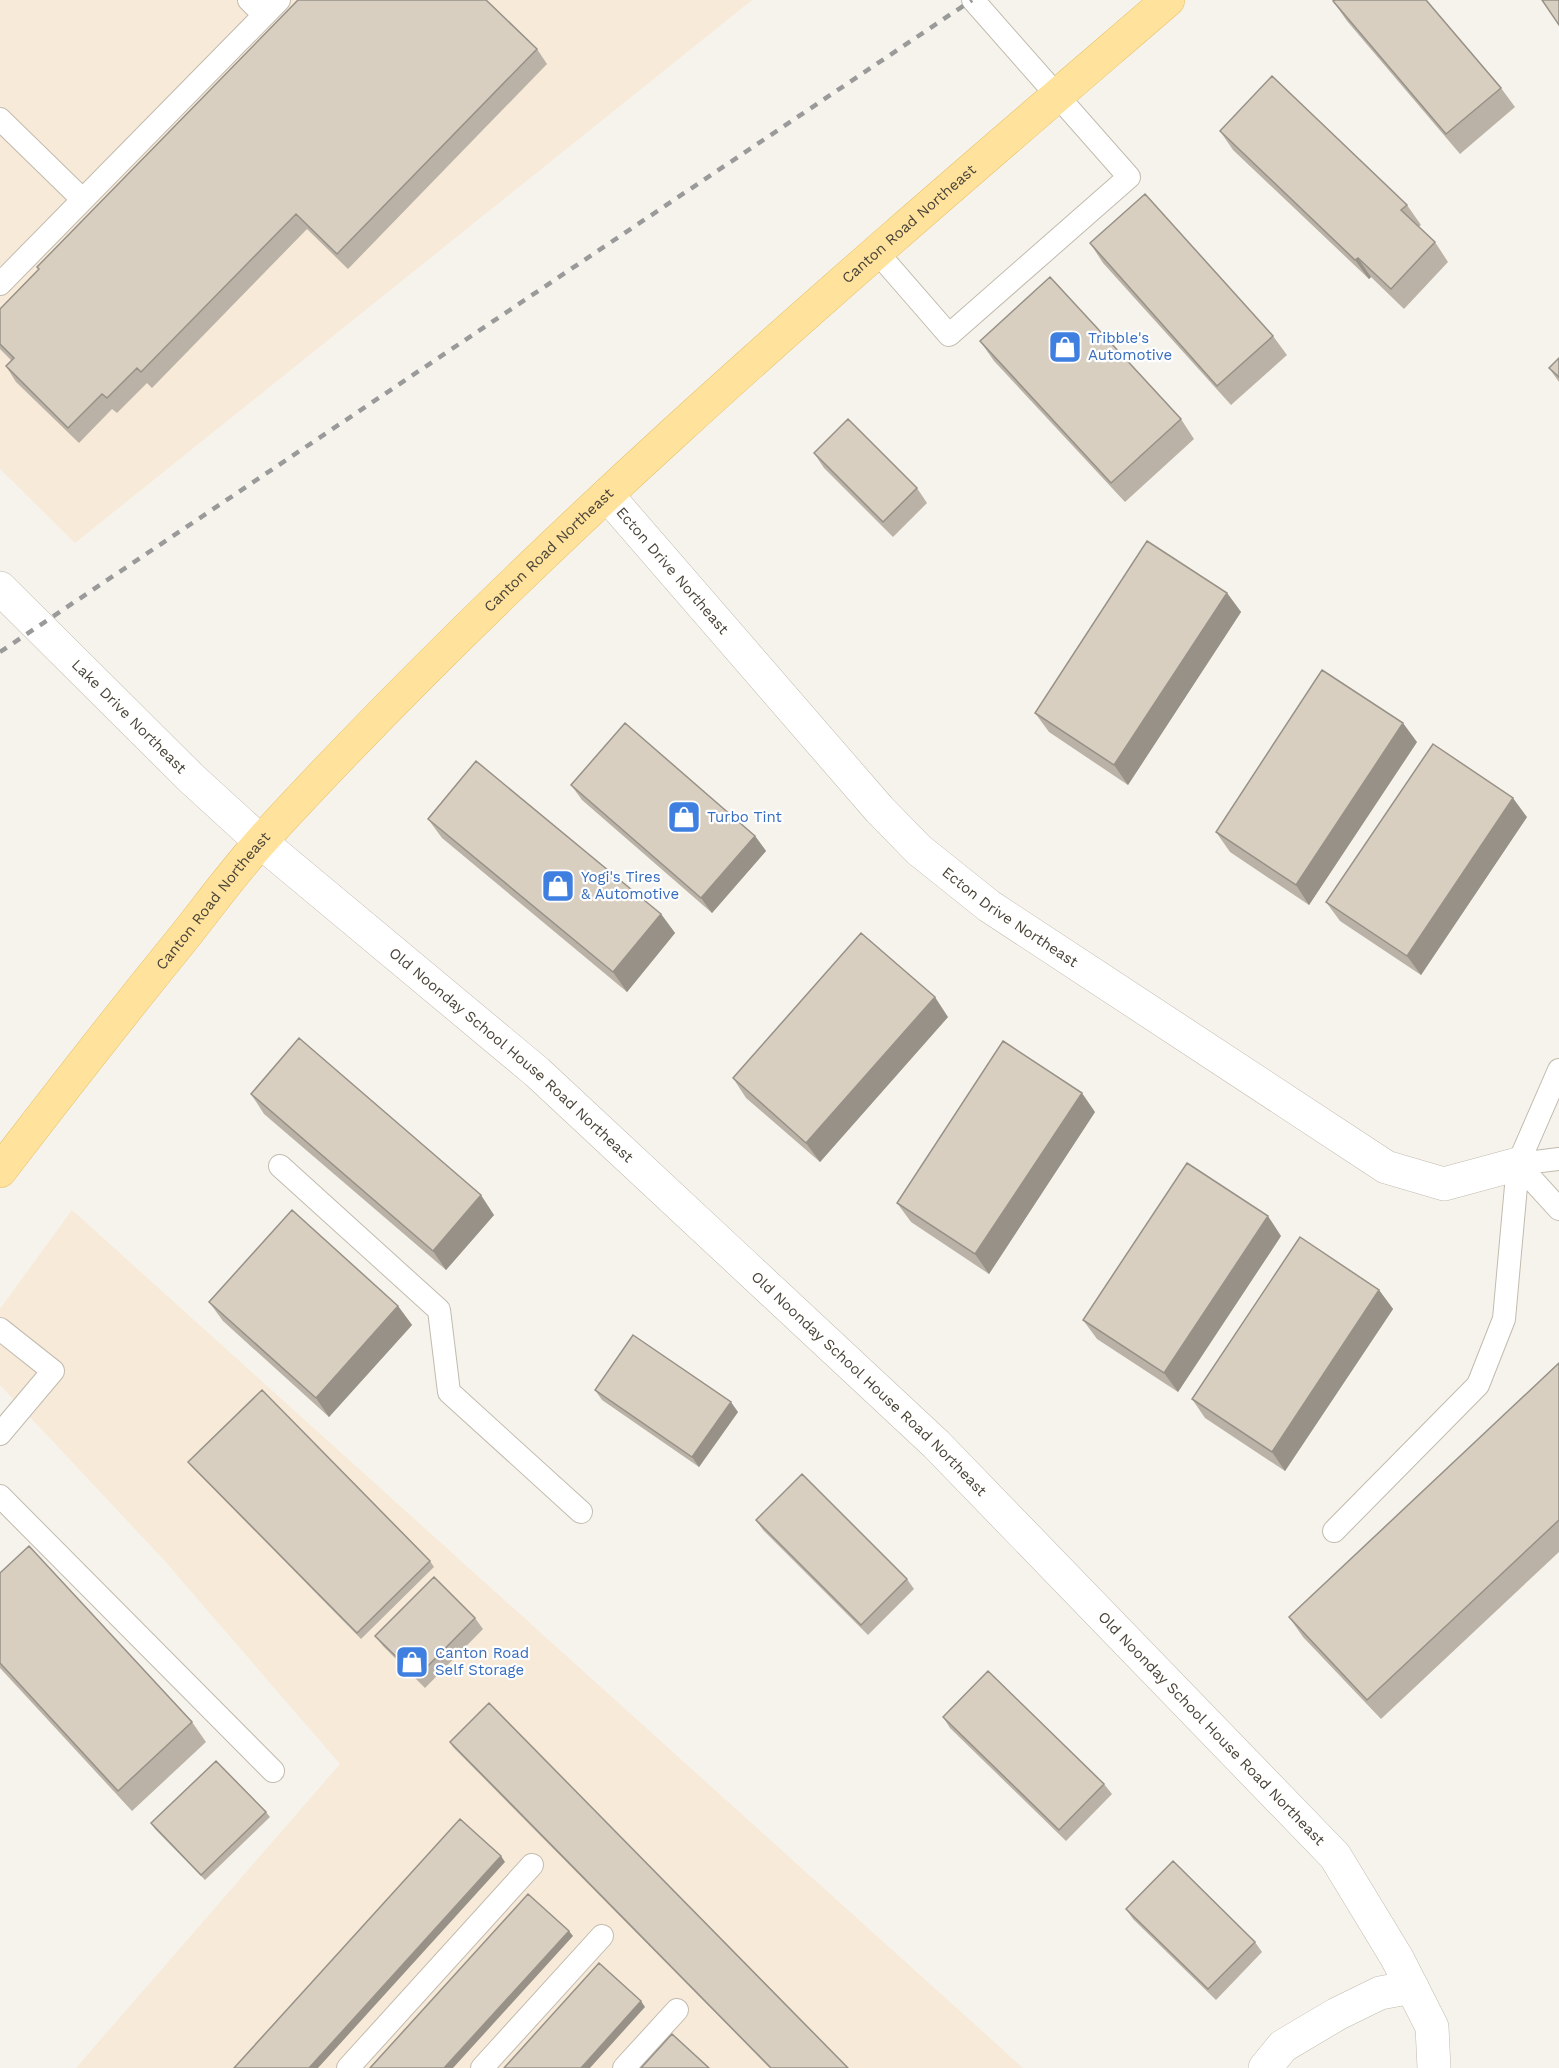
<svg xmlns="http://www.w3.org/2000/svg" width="1559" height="2068" font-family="'Work Sans',sans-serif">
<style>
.commercial{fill:#f7ead8}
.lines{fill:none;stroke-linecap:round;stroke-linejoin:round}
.service-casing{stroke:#c2bbae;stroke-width:24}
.minor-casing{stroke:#c2bbae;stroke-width:34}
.primary-casing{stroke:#e6c16a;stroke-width:34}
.service{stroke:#fff;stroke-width:22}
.minor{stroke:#fff;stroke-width:33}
.primary{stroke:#ffe39c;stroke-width:33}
.rail{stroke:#9a9a9a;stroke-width:4.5;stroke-dasharray:8 8;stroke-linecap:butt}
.wall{fill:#bab2a6}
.shaded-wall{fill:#979187}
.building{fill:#d8cfc1;stroke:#979187;stroke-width:1.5}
.labels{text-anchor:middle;stroke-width:4.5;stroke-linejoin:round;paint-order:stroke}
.street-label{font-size:15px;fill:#4b4439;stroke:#fff}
.shop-label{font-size:15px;fill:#366cbe;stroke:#fff;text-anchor:start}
</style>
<rect width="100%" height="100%" fill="#f6f3ec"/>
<path class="commercial" d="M0,0H752L75,543L0,469Z
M72,1210L1023,2068H76L340,1764L163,1559L0,1385V1309Z"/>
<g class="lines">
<defs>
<path id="service" d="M249,0L264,15
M0,119L82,199
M876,251L949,335L1129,177L973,0
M0,284L279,0
M1518,1164L1559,1209
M1518,1164L1559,1159
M280,1166L439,1310L449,1392L581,1512
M0,1329L53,1371L0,1434
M0,1496L273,1771
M1334,1531L1478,1385L1504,1319L1518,1164L1559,1070
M348,2068L532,1865
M482,2068L602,1936
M624,2068L677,2010"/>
<g id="minor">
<path id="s1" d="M607,495L879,809L919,850L989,906L1386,1167L1444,1184L1518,1164"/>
<path id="s2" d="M0,588L191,778L261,842L537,1072L936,1444L1335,1856L1397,1958L1432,2027L1434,2068"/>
<path d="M1265,2068L1283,2046L1337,2014L1380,1993L1412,1987"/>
</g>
<g id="primary">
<path id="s3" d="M0,1171C59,1094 119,1017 180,942C208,907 234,871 264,838C542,535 857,268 1168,0"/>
</g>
</defs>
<use href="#service" class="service-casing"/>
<use href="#minor" class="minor-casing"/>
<use href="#primary" class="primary-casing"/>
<use href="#service" class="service"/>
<use href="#minor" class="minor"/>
<use href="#primary" class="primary"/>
<path class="rail" d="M0,652L972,0"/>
</g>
<path class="wall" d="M1333,1L1501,88L1515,107L1460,154L1347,21Z
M537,49L547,64L348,269L307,229L152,388L147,383L117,413L112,409L79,443L16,382L6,366L12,361L0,349V309L38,270L37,267Z
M1220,131L1407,205L1421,225L1418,227L1435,242L1448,262L1404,309L1371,277L1369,279L1233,150Z
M1090,243L1273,336L1287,355L1231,405L1103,263Z
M980,341L1181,419L1194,439L1125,502L994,361Z
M1559,358V382L1549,368Z
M814,453L917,488L927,503L893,537L824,468Z
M1227,593L1241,612L1128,785L1049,732L1035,713Z
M1417,742L1309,905L1230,852L1216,832Z
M571,785L755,836L766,851L712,913L582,800Z
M1527,817L1421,975L1340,921L1326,902Z
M428,819L661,914L675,933L627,992L442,838Z
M948,1017L820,1162L746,1098L733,1078Z
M251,1094L494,1215L446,1270L264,1114Z
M1095,1112L989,1274L911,1222L897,1203Z
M1281,1236L1178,1392L1097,1339L1083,1320Z
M1379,1290L1393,1309L1285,1471L1205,1418L1192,1399Z
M209,1302L398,1306L412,1325L329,1417L223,1321Z
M1559,1363V1552L1381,1719L1303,1637L1289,1617Z
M595,1390L738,1412L699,1467L602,1400Z
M188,1462L430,1561L434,1567L361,1639L192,1467Z
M756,1520L907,1579L914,1589L868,1635L763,1530Z
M0,1573L192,1722L206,1742L132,1811L0,1668Z
M475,1618L483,1629L425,1688L383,1646L375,1636Z
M943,1717L1104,1784L1112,1794L1066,1841L950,1728Z
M450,1742L848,2068H770L453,1747Z
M266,1812L270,1817L205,1880L155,1829L151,1823Z
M1126,1909L1255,1942L1262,1952L1216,2000L1133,1919Z"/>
<path class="shaded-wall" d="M1358,258L1371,277L1369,279L1355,260Z
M1227,593L1241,612L1128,785L1114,765Z
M1403,723L1417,742L1309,905L1296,885Z
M1513,798L1527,817L1421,975L1407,956Z
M755,836L766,851L712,913L701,898Z
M661,914L675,933L627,992L613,972Z
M935,997L948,1017L820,1162L806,1143Z
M1082,1093L1095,1112L989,1274L975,1254Z
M481,1195L494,1215L446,1270L433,1251Z
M1268,1216L1281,1236L1178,1392L1164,1373Z
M1379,1290L1393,1309L1285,1471L1272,1452Z
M398,1306L412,1325L329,1417L316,1398Z
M731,1402L738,1412L699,1467L692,1457Z
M501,1856L505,1862L318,2068H309Z
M569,1931L573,1936L453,2068H444Z
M641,2001L645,2007L590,2068H581Z"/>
<path class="building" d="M298,0H486L537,49L337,254L296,214L141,372L137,368L107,398L102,394L68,428L6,366L14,358L0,344V309L39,269L37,267Z
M1335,0H1426L1501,88L1446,134L1333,1Z
M1542,0H1559V25Z
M1272,76L1407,205L1401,210L1435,242L1391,289L1358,258L1355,260L1220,131Z
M1145,194L1273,336L1217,386L1090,243Z
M1050,277L1181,419L1111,483L980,341Z
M1559,358V377L1549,368Z
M848,419L917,488L883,522L814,453Z
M1147,541L1227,593L1114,765L1035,713Z
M1322,670L1403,723L1296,885L1216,832Z
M625,723L755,836L701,898L571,785Z
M1433,744L1513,798L1407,956L1326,902Z
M476,761L661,914L613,972L428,819Z
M861,933L935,997L806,1143L733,1078Z
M299,1038L481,1195L433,1251L251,1094Z
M1003,1041L1082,1093L975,1254L897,1203Z
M1187,1163L1268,1216L1164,1373L1083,1320Z
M292,1210L398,1306L316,1398L209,1302Z
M1300,1237L1379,1290L1272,1452L1192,1399Z
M633,1335L731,1402L692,1457L595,1390Z
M1559,1363V1520L1367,1700L1289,1617Z
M262,1390L430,1561L357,1633L188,1462Z
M802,1474L907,1579L861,1625L756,1520Z
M29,1546L192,1722L118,1791L0,1663V1573Z
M434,1577L475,1618L417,1677L375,1636Z
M988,1671L1104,1784L1059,1830L943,1717Z
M489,1703L848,2068H771L450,1742Z
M216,1761L266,1812L201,1875L151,1823Z
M460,1819L501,1856L309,2068H234Z
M1173,1861L1255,1942L1208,1989L1126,1909Z
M528,1894L569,1931L444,2068H370Z
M599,1963L641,2001L581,2068H504Z
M672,2034L709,2068H641Z"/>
<defs>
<symbol id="shop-square" viewBox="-11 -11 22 22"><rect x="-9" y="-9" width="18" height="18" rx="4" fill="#3f7fe0" stroke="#fff"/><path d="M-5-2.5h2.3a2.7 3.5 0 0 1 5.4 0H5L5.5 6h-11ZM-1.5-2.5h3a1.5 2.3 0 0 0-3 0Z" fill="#fff"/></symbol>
</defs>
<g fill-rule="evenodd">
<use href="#shop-square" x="1046" y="328" width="38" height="38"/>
<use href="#shop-square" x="665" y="798" width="38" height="38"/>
<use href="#shop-square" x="539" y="867" width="38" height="38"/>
<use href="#shop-square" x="393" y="1643" width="38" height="38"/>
</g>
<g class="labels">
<g class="street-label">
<text dy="5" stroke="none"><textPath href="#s3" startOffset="1316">Canton Road Northeast</textPath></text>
<text dy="5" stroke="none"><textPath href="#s3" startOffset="830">Canton Road Northeast</textPath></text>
<text dy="5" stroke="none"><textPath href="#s1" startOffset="100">Ecton Drive Northeast</textPath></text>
<text dy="5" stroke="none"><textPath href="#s2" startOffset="182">Lake Drive Northeast</textPath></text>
<text dy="5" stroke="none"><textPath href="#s3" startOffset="344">Canton Road Northeast</textPath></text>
<text dy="5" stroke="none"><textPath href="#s1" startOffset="586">Ecton Drive Northeast</textPath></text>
<text dy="5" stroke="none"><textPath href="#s2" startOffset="693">Old Noonday School House Road Northeast</textPath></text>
<text dy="5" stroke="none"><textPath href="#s2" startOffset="1179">Old Noonday School House Road Northeast</textPath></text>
<text dy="5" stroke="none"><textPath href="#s2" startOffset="1665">Old Noonday School House Road Northeast</textPath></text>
</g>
<g class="shop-label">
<text x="1088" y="343">Tribble's<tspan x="1088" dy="17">Automotive</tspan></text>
<text x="707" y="822">Turbo Tint</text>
<text x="581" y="882">Yogi's Tires<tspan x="581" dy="17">&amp; Automotive</tspan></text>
<text x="435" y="1658">Canton Road<tspan x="435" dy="17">Self Storage</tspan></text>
</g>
</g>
</svg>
